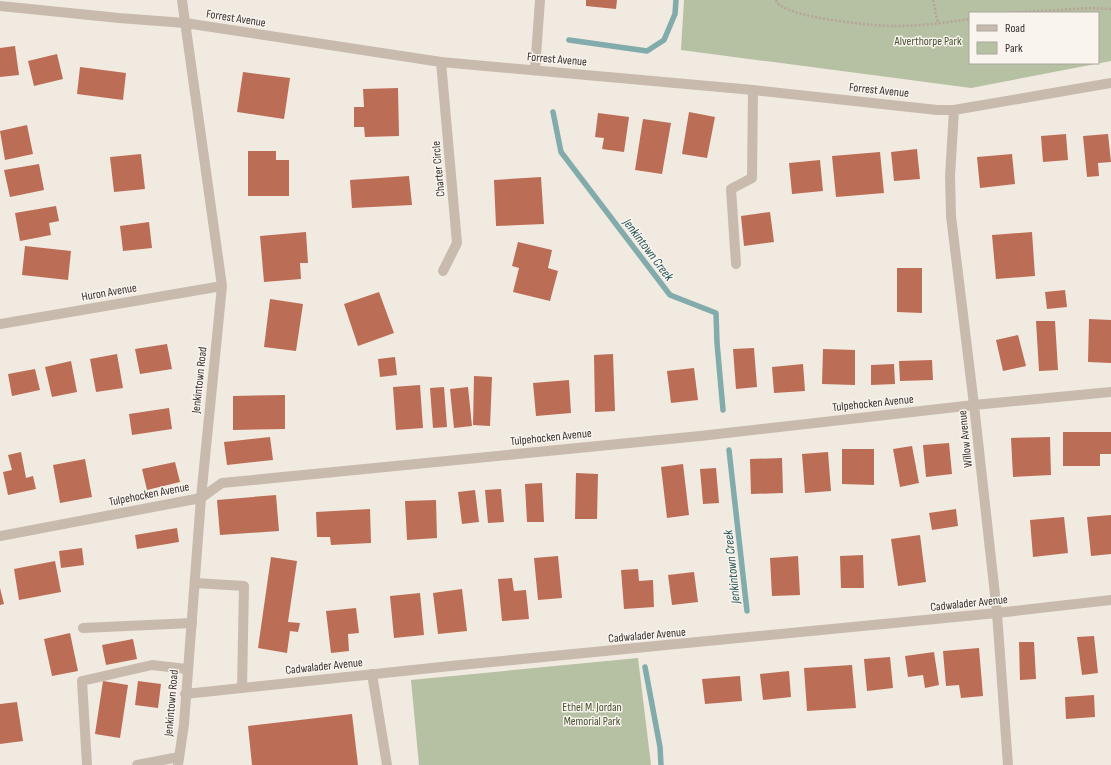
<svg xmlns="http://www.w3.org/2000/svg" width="1111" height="765" font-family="'Sofia Sans Condensed',sans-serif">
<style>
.green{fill:#b6c0a2;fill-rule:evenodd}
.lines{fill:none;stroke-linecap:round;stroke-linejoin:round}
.stream{stroke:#82abac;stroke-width:5.5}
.building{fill:#bc6d55}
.path{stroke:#b5a498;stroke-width:2.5;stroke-dasharray:2 2;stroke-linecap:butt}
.service{stroke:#c9baae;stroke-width:10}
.minor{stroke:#c9baae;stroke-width:10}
.labels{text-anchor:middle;stroke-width:3;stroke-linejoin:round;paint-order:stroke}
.street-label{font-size:12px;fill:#382f2c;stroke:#f9f4ee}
.park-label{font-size:12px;fill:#485431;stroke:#f9f4ee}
.water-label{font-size:13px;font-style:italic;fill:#245456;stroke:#f9f4ee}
</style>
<rect width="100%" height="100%" fill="#f1eae1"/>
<path class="green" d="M684,0H1111V61L971,88L681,50ZM970,13H1098V63H970Z
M638,658L651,765H419L411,680Z"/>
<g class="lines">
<path class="stream" d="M569,40L647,51L664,40L675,14L676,0
M553,112L561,152L670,295L716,313L717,343L723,410
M729,450L747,611
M645,667L660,747L661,765"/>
</g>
<path class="building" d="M586,0H617L616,9L586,6Z
M15,46L19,75L0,77V48Z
M57,54L63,79L34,86L28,61Z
M80,67L126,73L123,100L77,94Z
M243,72L290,78L284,119L237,112Z
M398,88L399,136L365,137L364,127H354V107H364L363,89Z
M689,112L715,117L707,158L682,154Z
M598,113L629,117L624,152L602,149L604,138L595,137Z
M643,119L671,123L662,174L635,170Z
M27,125L33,154L5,160L0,131Z
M1066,134L1068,160L1043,162L1041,136Z
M1108,134L1111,162L1098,163L1099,176L1087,177L1083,136Z
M917,149L920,179L894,181L891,152Z
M248,151H276V160H289V196H248Z
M880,152L884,193L836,197L832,156Z
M141,154L145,189L114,192L110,157Z
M1012,154L1015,184L980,188L977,157Z
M820,160L823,191L792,194L789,163Z
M39,164L44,190L10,197L4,170Z
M409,176L412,205L352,208L350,180Z
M541,177L544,224L496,226L494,180Z
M56,206L59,221L49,223L51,235L20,241L15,213Z
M770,212L774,242L744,246L741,216Z
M149,222L152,248L123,251L120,226Z
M306,232L308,263H300L301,279L264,282L260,236Z
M1032,232L1035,276L996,279L992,235Z
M518,242L552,250L548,268L558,271L550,301L513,292L519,268L512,266Z
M25,246L71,251L68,280L22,275Z
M897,268H922V313L897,312Z
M1065,290L1067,307L1047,309L1045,292Z
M379,292L394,333L358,346L344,304Z
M270,299L303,304L296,351L264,347Z
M1089,319L1111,320V363L1088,362Z
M1036,321H1055L1058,370L1039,371Z
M1018,335L1026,366L1003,371L996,340Z
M167,344L172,369L140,374L135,349Z
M754,348L757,387L736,389L733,349Z
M823,349L855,350V385L822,384Z
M117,354L123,388L96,392L90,359Z
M613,354L615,411L595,412L594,355Z
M395,357L397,375L380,377L378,359Z
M932,360L933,380L900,381L899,361Z
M71,361L77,392L52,397L45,367Z
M803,364L805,391L774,393L772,367Z
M894,364L895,384L871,385V365Z
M694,368L698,400L671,403L667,371Z
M35,369L40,390L12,396L8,374Z
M474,376L492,377L490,426L473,425Z
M569,380L571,413L536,416L533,383Z
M420,385L423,428L396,430L393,387Z
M444,387L447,427L433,428L430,388Z
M468,387L472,426L454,428L450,389Z
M285,395V429L233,430V396Z
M169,408L172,429L132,435L129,414Z
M1063,432H1111V454H1100V466H1063Z
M270,437L273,460L227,465L224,442Z
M1050,437L1051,475L1013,477L1011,438Z
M949,443L952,474L926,477L923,445Z
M912,446L919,483L900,487L893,449Z
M842,449H874V485L842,484Z
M21,452L26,478L33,476L36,489L8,495L3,472L12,470L8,455Z
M828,452L831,491L805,493L802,454Z
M782,458L783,493L751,494L750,459Z
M85,459L92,497L60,503L53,465Z
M175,462L180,482L147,490L142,469Z
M683,464L689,515L667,518L661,467Z
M716,468L719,503L703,504L700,469Z
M576,473L598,474L597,519H575Z
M542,483L544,522H527L525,484Z
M501,489L504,522L488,523L485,490Z
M475,490L479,522L462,524L458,492Z
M276,495L279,531L220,535L217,500Z
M436,500L437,538L407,540L405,501Z
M370,509L371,543L331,545L330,537H317L316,512Z
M956,509L958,526L932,530L929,513Z
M1111,515V554L1091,556L1087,517Z
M1064,517L1068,553L1033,557L1030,520Z
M177,528L179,542L137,549L135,535Z
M920,535L926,582L898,586L891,539Z
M82,548L84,565L61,568L59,551Z
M863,555L864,588H841L840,556Z
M558,556L562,598L538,600L534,558Z
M798,556L800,595L772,596L770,558Z
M271,557L297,561L288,622L300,623L298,632L290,631L287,653L258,648Z
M55,561L61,592L19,600L14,569Z
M638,569L639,581L653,580L654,607L624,609L621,570Z
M694,572L698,602L672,605L668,575Z
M512,578L514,591L526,590L529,619L502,621L498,579Z
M0,588L4,604L0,605Z
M462,589L467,631L438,634L433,593Z
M420,593L424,635L394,638L390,596Z
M356,608L359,633L348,634L349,651L331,653L326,611Z
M70,633L78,671L52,676L44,639Z
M1094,636L1098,673L1082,675L1077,637Z
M133,639L137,659L106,665L102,645Z
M1019,642H1034L1036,679L1020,680Z
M979,648L983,696L961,698L959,685L946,686L943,651Z
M934,652L939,685L925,688L923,675L908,677L905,656Z
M890,657L893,688L867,691L864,659Z
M852,665L856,708L807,711L804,668Z
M789,671L791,697L763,700L760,674Z
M740,676L742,701L705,704L702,679Z
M103,681L128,685L120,738L95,734Z
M138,681L161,684L158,708L135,705Z
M1094,695L1095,717L1066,719L1065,697Z
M17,702L23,741L0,744V704Z
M352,714L358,765H252L248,726Z"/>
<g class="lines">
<path class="path" d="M776,0C777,2 778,4 780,5C795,18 872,26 894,26C919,26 945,23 970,19
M933,0L938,24
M1009,13L1089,8L1111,9"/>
<path class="service" d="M736,264L731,189L752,178L753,90
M195,583L244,586L242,688
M83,628L192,623
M372,674L387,765
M87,765L82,681L152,665L187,669"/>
<path class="minor" d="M0,6L119,18L185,23L441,62L753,90L937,110H954L1111,83
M441,62L457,243L443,271
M535,70L540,0
M954,110L950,176L951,216L974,405L997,613L1008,765
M0,324L222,286
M0,536L201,498L222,483L700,436L974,405L1111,392
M185,694L460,665L997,613L1111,600
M137,765L179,757
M178,765L184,724L201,498L222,286L182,0"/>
</g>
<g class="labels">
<g class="street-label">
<text transform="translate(236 18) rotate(9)" y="4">Forrest Avenue</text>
<text transform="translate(557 59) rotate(5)" y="4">Forrest Avenue</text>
<text transform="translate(879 90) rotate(6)" y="4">Forrest Avenue</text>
<text transform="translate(438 169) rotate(-95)" y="4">Charter Circle</text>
<text transform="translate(109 292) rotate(-10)" y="4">Huron Avenue</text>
<text transform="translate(199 380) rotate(-84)" y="4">Jenkintown Road</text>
<text transform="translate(873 403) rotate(-6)" y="4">Tulpehocken Avenue</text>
<text transform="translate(551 437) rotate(-6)" y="4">Tulpehocken Avenue</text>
<text transform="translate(965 439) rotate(-96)" y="4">Willow Avenue</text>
<text transform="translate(149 494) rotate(-11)" y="4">Tulpehocken Avenue</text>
<text transform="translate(969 603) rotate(-6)" y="4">Cadwalader Avenue</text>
<text transform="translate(647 635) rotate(-5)" y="4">Cadwalader Avenue</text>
<text transform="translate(324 666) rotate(-6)" y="4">Cadwalader Avenue</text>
<text transform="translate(171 703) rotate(-85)" y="4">Jenkintown Road</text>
</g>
<g class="park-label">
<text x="928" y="45">Alverthorpe Park</text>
<text x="592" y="711">Ethel M. Jordan<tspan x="592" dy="14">Memorial Park</tspan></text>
</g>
<g class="water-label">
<text transform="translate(649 249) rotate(53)" y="5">Jenkintown Creek</text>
<text transform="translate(731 567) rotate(-96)" y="5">Jenkintown Creek</text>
</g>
</g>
<rect x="969" y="12" width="130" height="52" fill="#f9f4ee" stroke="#aca5a0"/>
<rect x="977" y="25" width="20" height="6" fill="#c9baae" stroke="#aca5a0"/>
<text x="1005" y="32" font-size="12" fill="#382f2c">Road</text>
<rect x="977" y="42" width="20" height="12" fill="#b6c0a2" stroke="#aca5a0"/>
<text x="1005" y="52" font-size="12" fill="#382f2c">Park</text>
</svg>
